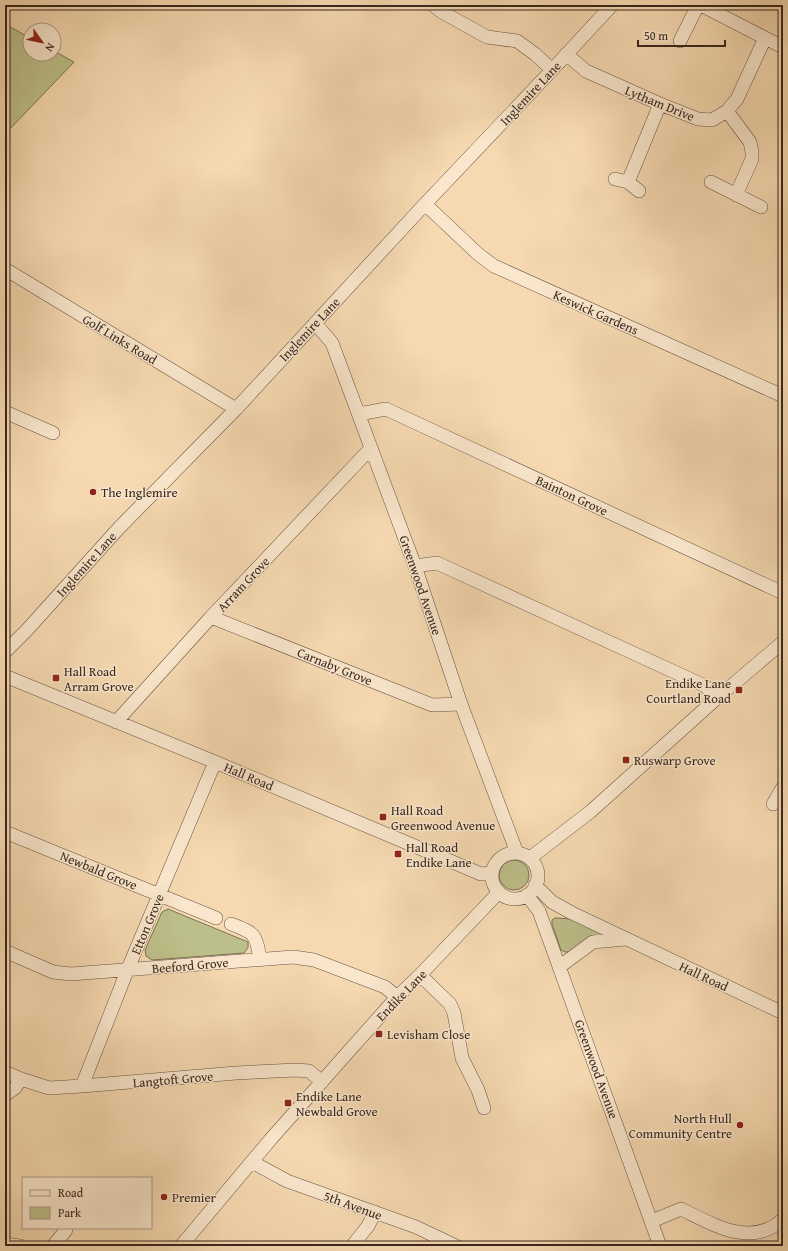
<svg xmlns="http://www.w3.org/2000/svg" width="788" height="1251" font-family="'Gentium Book Plus',serif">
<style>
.green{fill:#bdbf8a;stroke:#7b7254}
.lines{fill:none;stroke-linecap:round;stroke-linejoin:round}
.minor-casing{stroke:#685342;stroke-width:14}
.minor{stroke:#f9e6cc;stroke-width:13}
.poi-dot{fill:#8f2418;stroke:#f9e6cc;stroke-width:1.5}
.labels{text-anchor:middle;stroke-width:3;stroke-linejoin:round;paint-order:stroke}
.street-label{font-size:13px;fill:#39261d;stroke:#f9e6cc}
.poi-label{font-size:13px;fill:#39261d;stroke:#f9e6cc;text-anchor:start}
</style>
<rect width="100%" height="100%" fill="#f6d9b1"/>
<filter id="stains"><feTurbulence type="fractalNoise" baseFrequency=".005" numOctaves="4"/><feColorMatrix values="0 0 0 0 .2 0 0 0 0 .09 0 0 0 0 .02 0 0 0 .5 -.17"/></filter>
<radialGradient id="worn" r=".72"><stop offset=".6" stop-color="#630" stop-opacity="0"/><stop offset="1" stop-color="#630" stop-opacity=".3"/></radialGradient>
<path class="green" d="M5,24L30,38V54H54V51L74,62L5,134Z
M499 875a15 15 0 1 1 30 0a15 15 0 1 1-30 0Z
M168,909L248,942V948L244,953L152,960L146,956L145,950L162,912Z
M555,918L573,919L607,934L570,952H565L561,950L552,924V920Z"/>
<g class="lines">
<defs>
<path id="minor" d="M433,5L442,12L487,37L517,41L535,54L552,70
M701,5L765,38
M680,41L698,5
M566,54L586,71L660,104L698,119L712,120L727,111L737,99L765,38L783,47
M727,111L750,142L752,152V159L736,195
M615,179L628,182L639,191
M628,182L660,104
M711,182L761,207
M425,204L478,254L494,266L783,396
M5,269L236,409
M315,323L332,343L415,566L461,704L517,853
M5,412L53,433
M359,414L386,409L783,593
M415,566L437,563L705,686L717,698
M211,617L432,705L461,704
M5,652L26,631L118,529L236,409L425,204L552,70L612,5
M5,676L215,762L481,874L492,873
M116,722L211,617L371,448
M773,804L783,787
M5,832L216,918
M492 876a23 23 0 1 1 46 0a23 23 0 1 1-46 0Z
M530,858L590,812L717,698L783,642
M535,885L552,902L572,913L783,1013
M527,895L539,911L660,1246
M231,924C255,933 256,934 260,959
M5,951L53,972L71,974L293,957L314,960L385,987L397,997
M559,967L593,942L625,939
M420,975L450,1004L454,1013L462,1058L478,1090L484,1108
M5,1072L21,1079L49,1088L82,1086L236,1073L296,1070L309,1071L322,1082
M82,1086L127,971L215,762
M5,1095L15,1088L21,1079
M252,1162L287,1181L416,1227L456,1246
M652,1221L681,1209C713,1224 751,1249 783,1219
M5,1244L20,1246
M53,1246L66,1230L64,1228
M181,1246L270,1140L397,997L420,975L499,892
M352,1246L368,1226L375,1212"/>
</defs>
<use href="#minor" class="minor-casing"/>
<use href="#minor" class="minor"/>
</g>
<g class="poi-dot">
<circle cx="93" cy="492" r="4"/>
<rect x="52" y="674" width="8" height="8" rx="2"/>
<rect x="735" y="686" width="8" height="8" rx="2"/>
<rect x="622" y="756" width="8" height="8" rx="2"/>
<rect x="379" y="813" width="8" height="8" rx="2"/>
<rect x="394" y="850" width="8" height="8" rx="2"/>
<rect x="375" y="1030" width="8" height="8" rx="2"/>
<rect x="284" y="1099" width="8" height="8" rx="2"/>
<circle cx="740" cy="1125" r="4"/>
<circle cx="164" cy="1197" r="4"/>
</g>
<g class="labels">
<g class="street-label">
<text transform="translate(530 93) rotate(-47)" y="5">Inglemire Lane</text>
<text transform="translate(660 103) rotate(22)" y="5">Lytham Drive</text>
<text transform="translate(596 312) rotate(24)" y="5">Keswick Gardens</text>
<text transform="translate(309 329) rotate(-47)" y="5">Inglemire Lane</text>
<text transform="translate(120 339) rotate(31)" y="5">Golf Links Road</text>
<text transform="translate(572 495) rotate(25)" y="5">Bainton Grove</text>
<text transform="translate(86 564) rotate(-48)" y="5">Inglemire Lane</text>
<text transform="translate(243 584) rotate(-47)" y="5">Arram Grove</text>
<text transform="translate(421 585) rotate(71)" y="5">Greenwood Avenue</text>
<text transform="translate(335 666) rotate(22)" y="5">Carnaby Grove</text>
<text transform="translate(249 776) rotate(23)" y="5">Hall Road</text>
<text transform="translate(99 870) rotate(22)" y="5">Newbald Grove</text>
<text transform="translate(147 924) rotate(-67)" y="5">Etton Grove</text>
<text transform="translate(190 965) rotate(-5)" y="5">Beeford Grove</text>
<text transform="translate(704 976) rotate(25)" y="5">Hall Road</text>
<text transform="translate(401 995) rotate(-46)" y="5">Endike Lane</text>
<text transform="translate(597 1069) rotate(70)" y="5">Greenwood Avenue</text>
<text transform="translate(173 1079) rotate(-5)" y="5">Langtoft Grove</text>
<text transform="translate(353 1205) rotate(20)" y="5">5th Avenue</text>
</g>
<g class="poi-label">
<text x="101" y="497">The Inglemire</text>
<text x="64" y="676">Hall Road<tspan x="64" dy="15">Arram Grove</tspan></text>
<text x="731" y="688" text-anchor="end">Endike Lane<tspan x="731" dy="15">Courtland Road</tspan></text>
<text x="634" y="765">Ruswarp Grove</text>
<text x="391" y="815">Hall Road<tspan x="391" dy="15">Greenwood Avenue</tspan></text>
<text x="406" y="852">Hall Road<tspan x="406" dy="15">Endike Lane</tspan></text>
<text x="387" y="1039">Levisham Close</text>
<text x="296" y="1101">Endike Lane<tspan x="296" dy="15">Newbald Grove</tspan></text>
<text x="732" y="1123" text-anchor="end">North Hull<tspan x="732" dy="15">Community Centre</tspan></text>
<text x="172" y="1202">Premier</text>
</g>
</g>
<rect width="788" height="1251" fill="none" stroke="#f6d9b1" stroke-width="20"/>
<rect x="6" y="6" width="776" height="1239" fill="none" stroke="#39261d" stroke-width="2"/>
<rect x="10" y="10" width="768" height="1231" fill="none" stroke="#39261d"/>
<rect x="22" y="1177" width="130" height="52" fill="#f9e6cc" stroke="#ac9986"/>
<rect x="30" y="1190" width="20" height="6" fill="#f9e6cc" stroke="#ac9986"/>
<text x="58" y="1197" font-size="12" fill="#39261d">Road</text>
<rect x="30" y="1207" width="20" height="12" fill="#bdbf8a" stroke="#ac9986"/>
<text x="58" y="1217" font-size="12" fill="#39261d">Park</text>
<g transform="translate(42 42) rotate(123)"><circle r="19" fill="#f9e6cc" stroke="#ac9986"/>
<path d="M0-3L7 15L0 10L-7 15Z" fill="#8f2418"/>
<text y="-6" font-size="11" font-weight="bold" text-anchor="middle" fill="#39261d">N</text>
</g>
<path d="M638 40v6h87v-6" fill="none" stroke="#39261d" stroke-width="2"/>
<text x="644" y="40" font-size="12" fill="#39261d" stroke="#f9e6cc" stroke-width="3" paint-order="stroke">50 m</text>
<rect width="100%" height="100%" filter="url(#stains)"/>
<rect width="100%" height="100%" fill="url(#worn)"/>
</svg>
